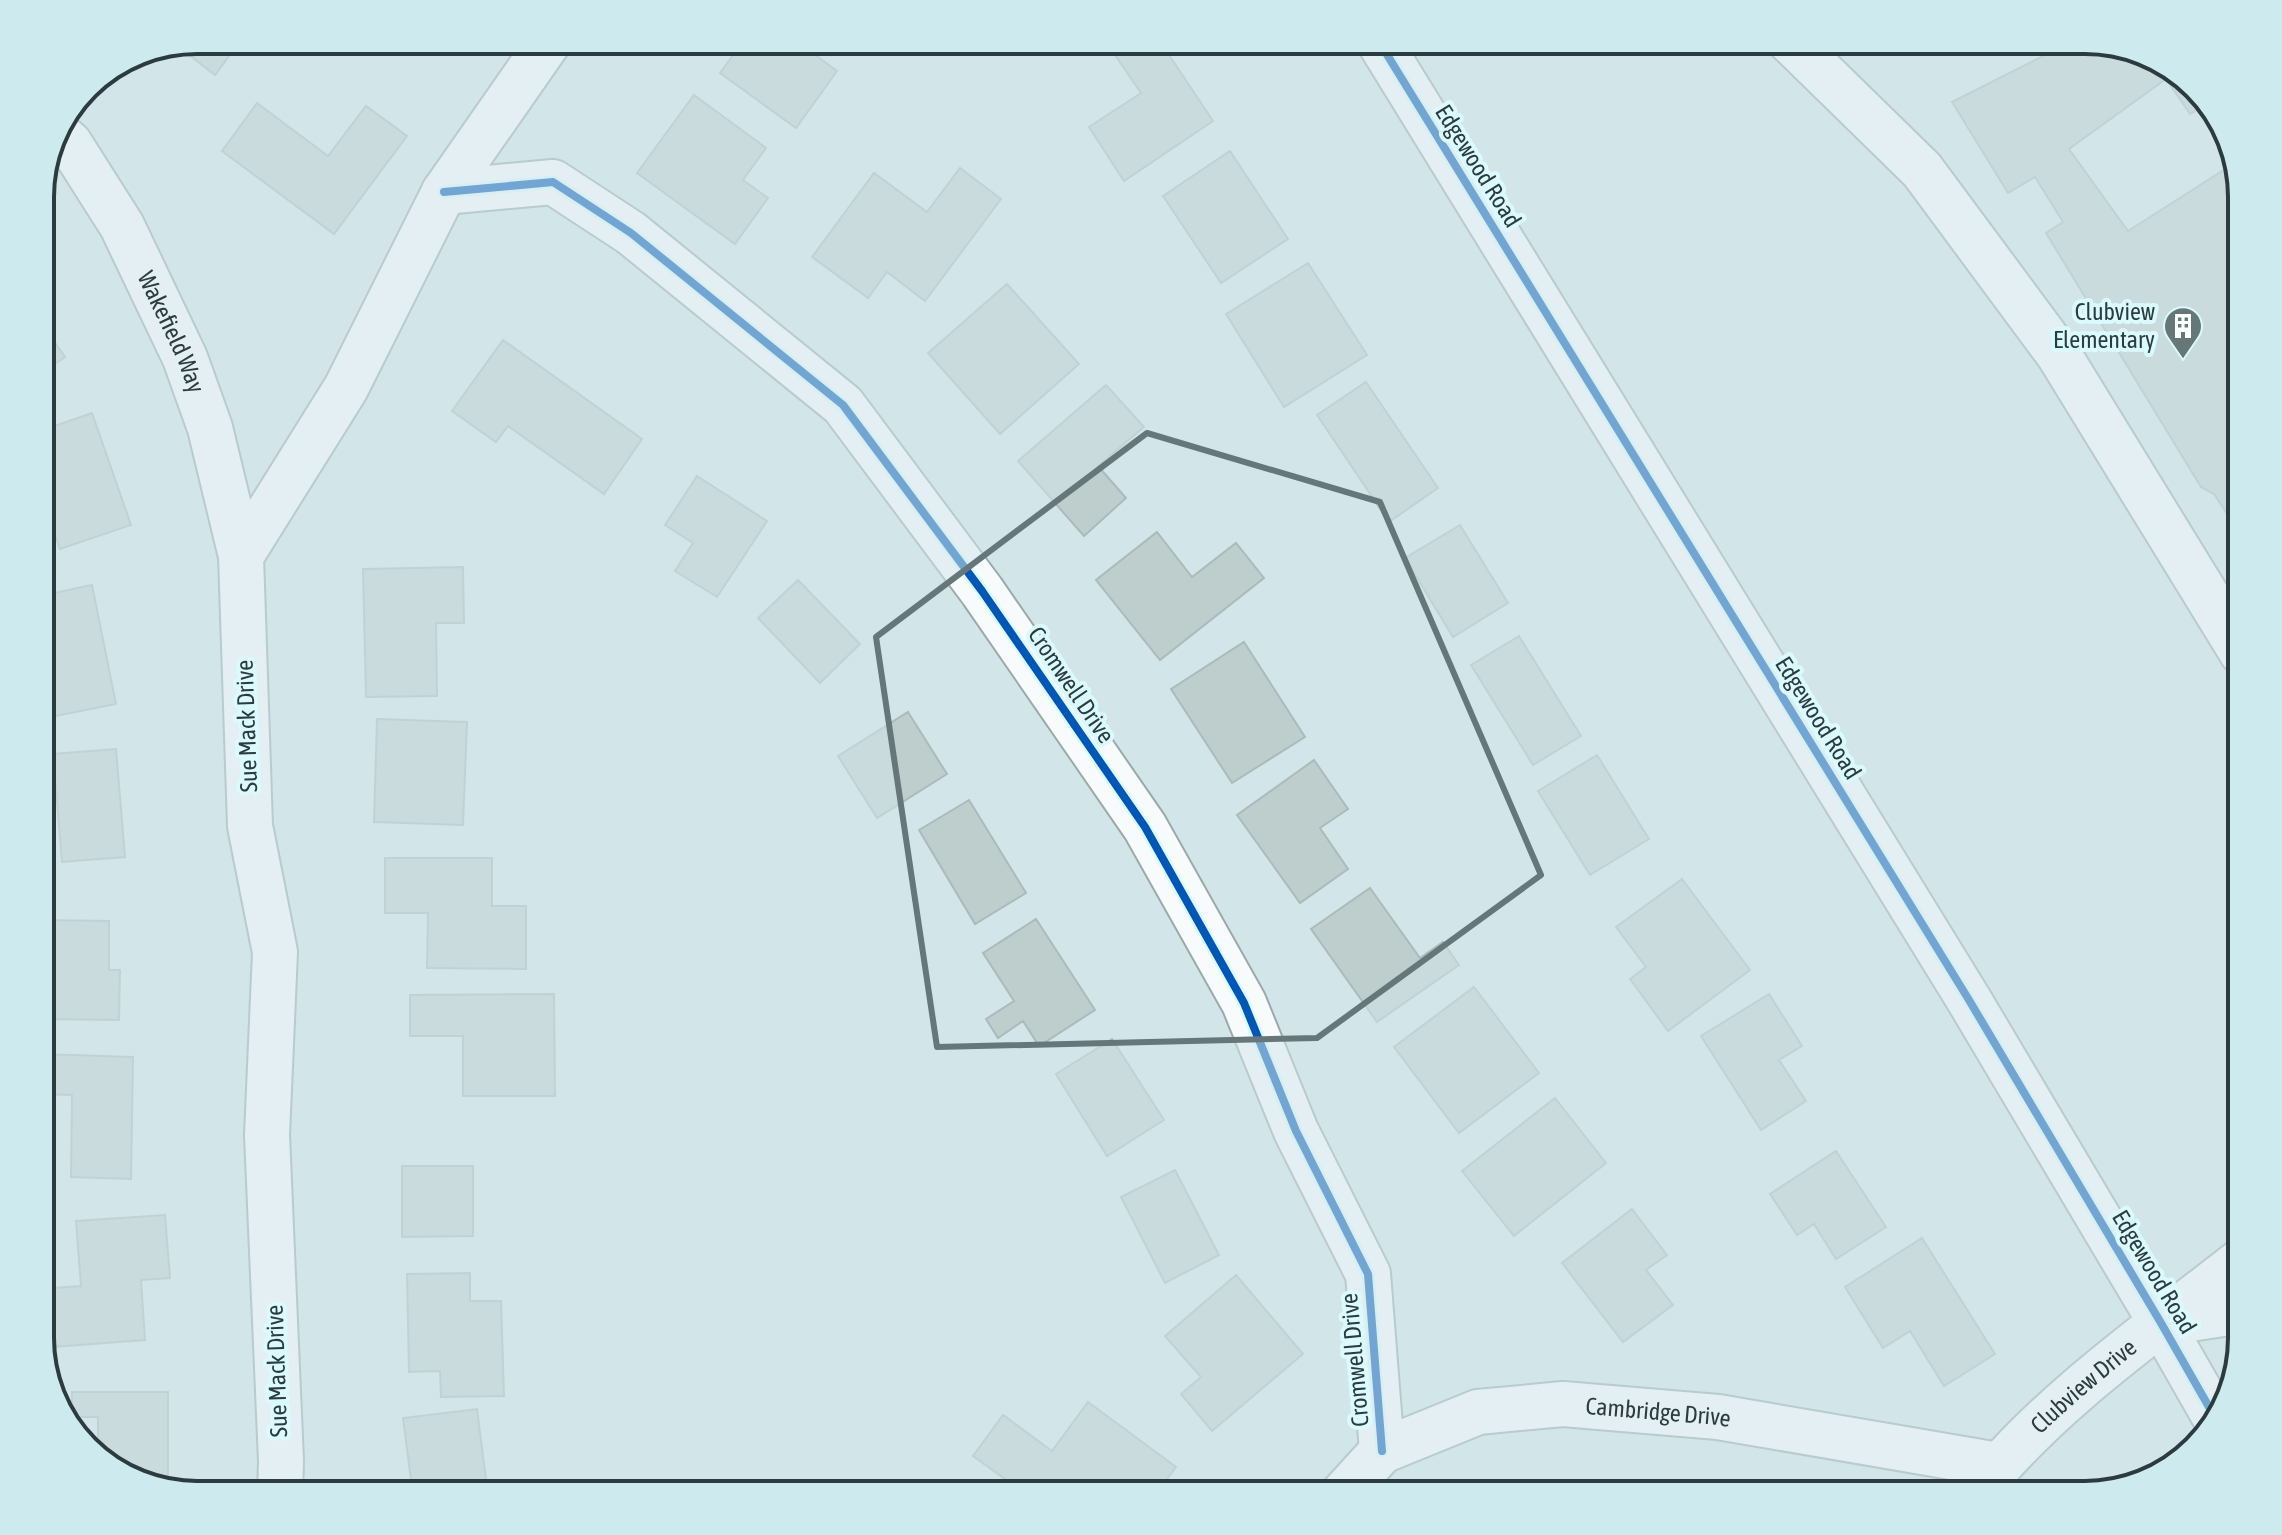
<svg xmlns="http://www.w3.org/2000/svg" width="2282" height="1535" font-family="'Asap Condensed',sans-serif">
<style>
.building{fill:#bececc;stroke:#acbbba;stroke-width:2}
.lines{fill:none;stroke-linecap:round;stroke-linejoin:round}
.minor-casing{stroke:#9aaaac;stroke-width:48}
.minor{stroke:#f8fbfc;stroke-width:44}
.cycleway-casing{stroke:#dbfafe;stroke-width:13}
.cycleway{stroke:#0057b8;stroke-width:8}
.marked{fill:none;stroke:#667779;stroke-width:6;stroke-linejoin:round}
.labels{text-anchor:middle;stroke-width:8;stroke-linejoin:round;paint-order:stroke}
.street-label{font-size:24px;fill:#2c3b3d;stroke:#dbfafe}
.poi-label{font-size:24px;fill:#2c3b3d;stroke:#dbfafe;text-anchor:end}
.rim{fill:none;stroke:#2c3b3d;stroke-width:4}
</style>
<rect width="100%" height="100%" fill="#d2e6e9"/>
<path class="building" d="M197,40H241L215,75L175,44Z
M744,40H795L837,71L796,128L720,73Z
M1137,40H1159L1213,121L1124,181L1089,127L1141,93L1115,55Z
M2075,40H2085L2173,67L2207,104L2190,114L2166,79L2069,149L2128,231L2233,164L2242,196V536L2214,494L2201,487L2046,233L2063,222L2035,177L2008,193L1952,102Z
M694,95L766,148L743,180L768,198L735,244L637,173Z
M257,103L328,156L366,106L407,136L334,234L222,151Z
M1230,151L1288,239L1221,283L1163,196Z
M960,168L1001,199L925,301L887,272L868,298L812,257L874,173L927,212Z
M1308,263L1367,355L1284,407L1226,314Z
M1007,284L1079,364L1000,434L928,353Z
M40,321L65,357L40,374Z
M503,340L642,439L604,494L508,426L496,442L452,411Z
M1366,382L1438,488L1389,522L1317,415Z
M1106,385L1144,427L1098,466L1126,498L1084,536L1018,461Z
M92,413L131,525L60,549L40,494V431Z
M697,476L767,521L717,597L675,571L693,543L665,525Z
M1460,525L1508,603L1453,637L1405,558Z
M1157,532L1192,577L1236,543L1264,578L1160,660L1096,580Z
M463,567L464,623H436L437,696L366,697L363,569Z
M798,580L860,644L820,683L758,618Z
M92,585L116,704L40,719V596Z
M1519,636L1581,736L1533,765L1471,665Z
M1244,642L1305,737L1232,783L1171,689Z
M908,712L947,774L877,818L838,756Z
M377,719L467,722L463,825L374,822Z
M116,749L125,857L62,862L53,754Z
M1597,755L1649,839L1590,875L1538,791Z
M1314,760L1348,809L1320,828L1348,869L1300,903L1237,815Z
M969,800L1026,893L975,924L919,830Z
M385,858H492V906H526V969L427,968L428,913H385Z
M1682,879L1750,970L1668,1031L1630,979L1646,967L1616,927Z
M1370,888L1420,958L1443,942L1459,965L1377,1022L1311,929Z
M1036,919L1095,1010L1039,1046L1023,1021L998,1038L986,1019L1014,1001L983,953Z
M40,920L109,921V970H120L119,1020L40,1019Z
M1474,987L1539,1073L1459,1133L1394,1047Z
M554,994L555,1096H463V1036H410V995Z
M1769,994L1802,1046L1779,1060L1806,1101L1761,1130L1701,1036Z
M1112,1039L1164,1120L1107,1156L1056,1074Z
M40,1054L133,1057L131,1179L71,1177L72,1095L40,1094Z
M1555,1098L1606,1163L1514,1236L1462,1171Z
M1836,1151L1886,1227L1836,1259L1814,1224L1797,1235L1770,1194Z
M402,1166H473V1236L402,1237Z
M1175,1170L1219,1255L1165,1283L1121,1197Z
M1632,1209L1667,1255L1646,1270L1673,1305L1623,1342L1562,1263Z
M165,1215L170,1278L141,1280L145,1340L40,1348V1289L81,1286L76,1221Z
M1922,1238L1995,1354L1944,1386L1910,1331L1883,1348L1845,1287Z
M470,1273V1301H501L504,1396L441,1397L440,1371L409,1372L407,1274Z
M1236,1275L1303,1354L1212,1431L1181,1394L1201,1377L1165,1336Z
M72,1392H168V1486L109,1468L98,1456V1417H72Z
M1088,1402L1176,1467L1155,1495H1123L1120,1493L1118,1495H1027L973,1456L1003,1415L1052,1451Z
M477,1409L488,1495H413L403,1418Z"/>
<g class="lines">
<defs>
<g id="minor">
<path d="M1378,40L1969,1000L2161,1323L2217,1421"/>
<path d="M1789,40L1922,170L2059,355L2242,653"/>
<path id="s1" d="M55,131L70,144L122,226L185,358L210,428L241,556"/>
<path d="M444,192L553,182L631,233L843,405L982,591L1145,827L1244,1003L1296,1131L1368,1274L1382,1451"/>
<path d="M2164,1323L2242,1311"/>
<path d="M280,1495L281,1461L267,1135L275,952L250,826L241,556L346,388L444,192L550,40"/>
<path id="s2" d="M1342,1495L1382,1451L1478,1412L1563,1404L1718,1417L1998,1465"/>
<path id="s3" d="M1975,1495C2046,1404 2152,1331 2242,1260"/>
</g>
</defs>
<use href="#minor" class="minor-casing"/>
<use href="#minor" class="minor"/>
<defs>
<path id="cycleway" d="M1378,40L1969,1000L2161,1323L2217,1421
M444,192L553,182L631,233L843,405L982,591L1145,827L1244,1003L1296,1131L1368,1274L1382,1451"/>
</defs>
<use href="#cycleway" class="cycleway-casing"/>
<use href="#cycleway" class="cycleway"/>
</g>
<path d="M0 0H2282V1535H0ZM1147,433L1380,502L1541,875L1317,1038L937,1047L876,637Z" fill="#d2e6e9" fill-opacity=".55" fill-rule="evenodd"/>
<path class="marked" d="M1147,433L1380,502L1541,875L1317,1038L937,1047L876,637Z"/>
<defs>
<symbol id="building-pin" viewBox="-11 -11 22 30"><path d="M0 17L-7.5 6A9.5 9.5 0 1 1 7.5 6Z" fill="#667779" stroke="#dbfafe"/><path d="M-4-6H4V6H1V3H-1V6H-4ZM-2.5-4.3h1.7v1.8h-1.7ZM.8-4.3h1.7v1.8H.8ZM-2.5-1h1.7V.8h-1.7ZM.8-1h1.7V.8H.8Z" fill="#fff"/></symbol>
</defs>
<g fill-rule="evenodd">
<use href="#building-pin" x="2161" y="304" width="44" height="60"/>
</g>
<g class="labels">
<g class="street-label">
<text transform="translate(1478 166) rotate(58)" y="8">Edgewood Road</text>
<text dy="8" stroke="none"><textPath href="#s1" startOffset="234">Wakefield Way</textPath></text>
<text transform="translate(1071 685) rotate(56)" y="8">Cromwell Drive</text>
<text transform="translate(1818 718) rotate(58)" y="8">Edgewood Road</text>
<text transform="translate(247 726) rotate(-92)" y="8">Sue Mack Drive</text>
<text transform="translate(2154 1272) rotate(59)" y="8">Edgewood Road</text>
<text transform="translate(1355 1360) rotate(-95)" y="8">Cromwell Drive</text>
<text transform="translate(277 1371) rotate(-92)" y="8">Sue Mack Drive</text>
<text dy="8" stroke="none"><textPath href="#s3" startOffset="154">Clubview Drive</textPath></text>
<text dy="8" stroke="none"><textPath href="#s2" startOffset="344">Cambridge Drive</textPath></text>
</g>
<g class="poi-label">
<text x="2155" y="320">Clubview<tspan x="2155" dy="28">Elementary</tspan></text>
</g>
</g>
<path d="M0 0H2282V1535H0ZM197 54H2085A143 143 0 0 1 2228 197V1338A143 143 0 0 1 2085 1481H197A143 143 0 0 1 54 1338V197A143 143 0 0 1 197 54Z" fill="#cdebef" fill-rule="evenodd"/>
<path class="rim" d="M197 54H2085A143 143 0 0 1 2228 197V1338A143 143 0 0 1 2085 1481H197A143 143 0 0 1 54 1338V197A143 143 0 0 1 197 54Z"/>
</svg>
